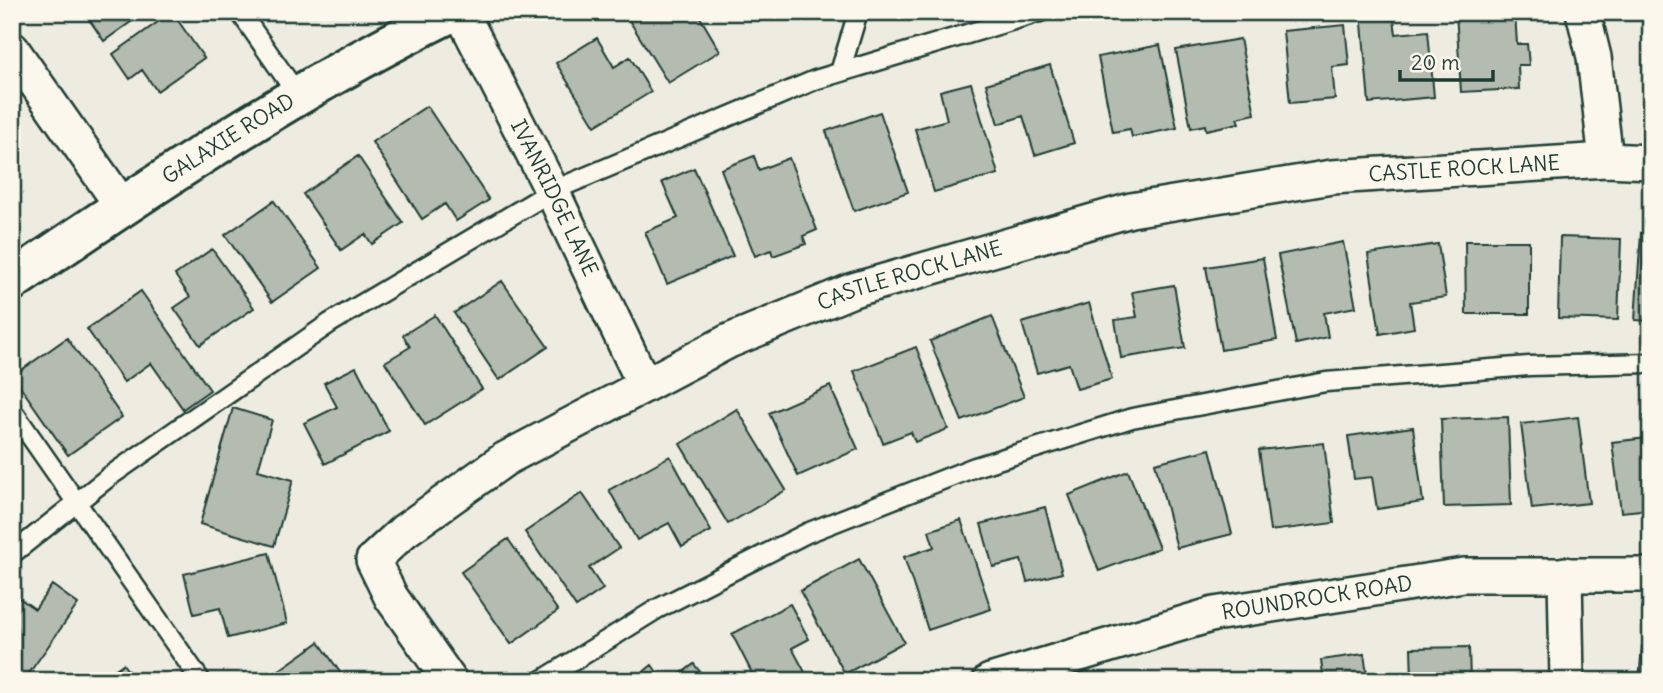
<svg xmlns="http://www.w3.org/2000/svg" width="1663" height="693" font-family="Delius,sans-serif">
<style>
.building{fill:#b4bbb0;stroke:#1f3d34;stroke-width:2}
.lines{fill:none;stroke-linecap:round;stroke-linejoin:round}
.lane-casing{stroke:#1f3d34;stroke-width:23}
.street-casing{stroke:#1f3d34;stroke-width:38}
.secondary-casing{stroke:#1f3d34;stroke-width:44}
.lane{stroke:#fbf7ec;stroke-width:18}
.street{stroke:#fbf7ec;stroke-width:33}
.secondary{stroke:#fbf7ec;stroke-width:38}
.labels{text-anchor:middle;stroke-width:6;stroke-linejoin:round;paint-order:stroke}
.street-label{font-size:21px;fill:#1f3d34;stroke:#fbf7ec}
</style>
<rect width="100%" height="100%" fill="#eeece1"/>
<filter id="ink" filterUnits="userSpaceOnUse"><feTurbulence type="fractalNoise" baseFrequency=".0143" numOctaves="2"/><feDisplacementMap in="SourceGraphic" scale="14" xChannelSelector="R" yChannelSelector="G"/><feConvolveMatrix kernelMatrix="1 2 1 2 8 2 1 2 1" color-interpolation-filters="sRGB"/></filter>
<g filter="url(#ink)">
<path class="building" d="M84,12H145L104,41Z
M172,12L204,58L157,91L142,70L130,79L113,54Z
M624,12H697L720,51L668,83Z
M1361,12H1393L1396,34L1428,31L1434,97L1369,103Z
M1456,12H1515L1517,44H1527L1529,65H1518L1519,89L1461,92Z
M1345,25L1349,65L1332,67L1335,99L1290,103L1283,31Z
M597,38L614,67L630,57L651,92L595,126L556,63Z
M1240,39L1255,114L1237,118L1239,123L1206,130L1205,125L1191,128L1176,50Z
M1160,45L1177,128L1132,137L1130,129L1113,132L1098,57Z
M1050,65L1074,143L1035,155L1023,116L998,124L986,84Z
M971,83L998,174L934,192L915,129L947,120L940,91Z
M427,106L489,200L456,221L445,204L422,219L372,142Z
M880,112L908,192L854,211L826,131Z
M358,156L403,223L372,244L365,234L341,250L303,194Z
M754,156L759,170L789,158L817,230L803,236L806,244L773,256L771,250L755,256L721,169Z
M694,168L733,256L667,284L645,232L678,218L662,182Z
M274,201L321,268L272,302L225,235Z
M1641,233L1651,234V321L1635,320Z
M1560,237L1621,239L1618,320L1558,318Z
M1465,241H1529V314H1466Z
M1343,242L1356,307L1324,313L1328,337L1296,344L1278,255Z
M1438,244L1446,297L1410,302L1414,328L1380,334L1368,254Z
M212,249L254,308L200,345L174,308L190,297L175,275Z
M1263,258L1277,340L1221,350L1206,267Z
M502,281L548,347L499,380L454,313Z
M1174,285L1185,348L1121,358L1115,320L1137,317L1132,292Z
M141,291L210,390L183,409L151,363L124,382L87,329Z
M1089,303L1112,379L1077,389L1069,364L1037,373L1022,323Z
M435,315L482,389L425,425L385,362L410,347L403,335Z
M992,316L1024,397L962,421L930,341Z
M67,338L122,417L68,455L13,376Z
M916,347L948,429L915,442L911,432L883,443L854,371Z
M356,367L389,431L325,464L304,423L337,407L324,383Z
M830,386L858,449L798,476L769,413Z
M233,408L272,420L258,470L293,480L274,546L200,524Z
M737,409L786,490L728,524L680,444Z
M1651,415V509L1621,512L1612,442L1647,438L1644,416Z
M1508,417L1511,505L1444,507L1441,419Z
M1578,417L1589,503L1532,509L1521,424Z
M1413,427L1423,502L1377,509L1372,477L1354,479L1348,436Z
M1324,443L1334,523L1270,531L1259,450Z
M1210,449L1232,534L1177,548L1155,463Z
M670,456L711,531L682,547L669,523L637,540L609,490Z
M1128,471L1159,548L1099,571L1069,495Z
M582,493L619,548L589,568L603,589L576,607L525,532Z
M1045,507L1062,573L1027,582L1021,560L993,567L981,524Z
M961,520L991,609L928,630L904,557L934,547L929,531Z
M508,539L558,611L511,644L461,572Z
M269,553L287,623L228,638L220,608L194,614L184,574Z
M859,559L904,642L845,674L800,591Z
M52,585L78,604L25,679L12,671V593L35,609Z
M790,604L809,639L792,648L806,674L794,681H756L732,634Z
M319,642L346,681H264Z
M1642,646L1651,647V681H1639Z
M1469,647L1470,681H1412L1411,648Z
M1364,654L1368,681H1324L1321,660Z
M123,664L135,681H99Z
M694,664L707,681H671Z
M652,665L663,681H632Z"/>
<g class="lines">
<defs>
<path id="lane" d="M240,12L297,94
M840,72L858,12
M12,410L201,681
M12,554L110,476L330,323L552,191L815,80L1040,12
M541,681L657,609L807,533L975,467L1132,418L1326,382L1529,366L1651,363"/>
<g id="street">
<path id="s1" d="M461,12L552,191L644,384"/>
<path d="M1583,12L1594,57L1606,160"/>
<path d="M12,49L122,206"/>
<path d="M1565,574L1567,681"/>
<path id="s2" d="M450,681L391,597L373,560L404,531L505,459L729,341L853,290L1131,210L1332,177L1606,160L1651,162"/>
<path id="s3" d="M990,681L1214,614L1464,575H1651"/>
</g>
<g id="secondary">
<path id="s4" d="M12,281C155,184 297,88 452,12"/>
</g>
</defs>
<use href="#lane" class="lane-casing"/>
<use href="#street" class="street-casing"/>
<use href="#secondary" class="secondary-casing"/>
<use href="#lane" class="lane"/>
<use href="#street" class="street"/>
<use href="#secondary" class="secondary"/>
</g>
</g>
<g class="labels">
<g class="street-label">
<text dy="7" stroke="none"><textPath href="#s4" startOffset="259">GALAXIE ROAD</textPath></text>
<text dy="7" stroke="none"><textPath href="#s2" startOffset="1323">CASTLE ROCK LANE</textPath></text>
<text dy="7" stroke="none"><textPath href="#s1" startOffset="208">IVANRIDGE LANE</textPath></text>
<text dy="7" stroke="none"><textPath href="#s2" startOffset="756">CASTLE ROCK LANE</textPath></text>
<text dy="7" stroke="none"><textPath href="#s3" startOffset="338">ROUNDROCK ROAD</textPath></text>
</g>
</g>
<rect width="1663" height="693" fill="none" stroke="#fbf7ec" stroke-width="42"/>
<rect x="21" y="21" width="1621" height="651" fill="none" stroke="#1f3d34" stroke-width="2.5" filter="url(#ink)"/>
<path d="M1400 70v10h93v-10" fill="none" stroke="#1f3d34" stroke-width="3.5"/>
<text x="1411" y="70" font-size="21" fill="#1f3d34" stroke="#fbf7ec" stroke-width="5" paint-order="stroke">20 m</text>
</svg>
